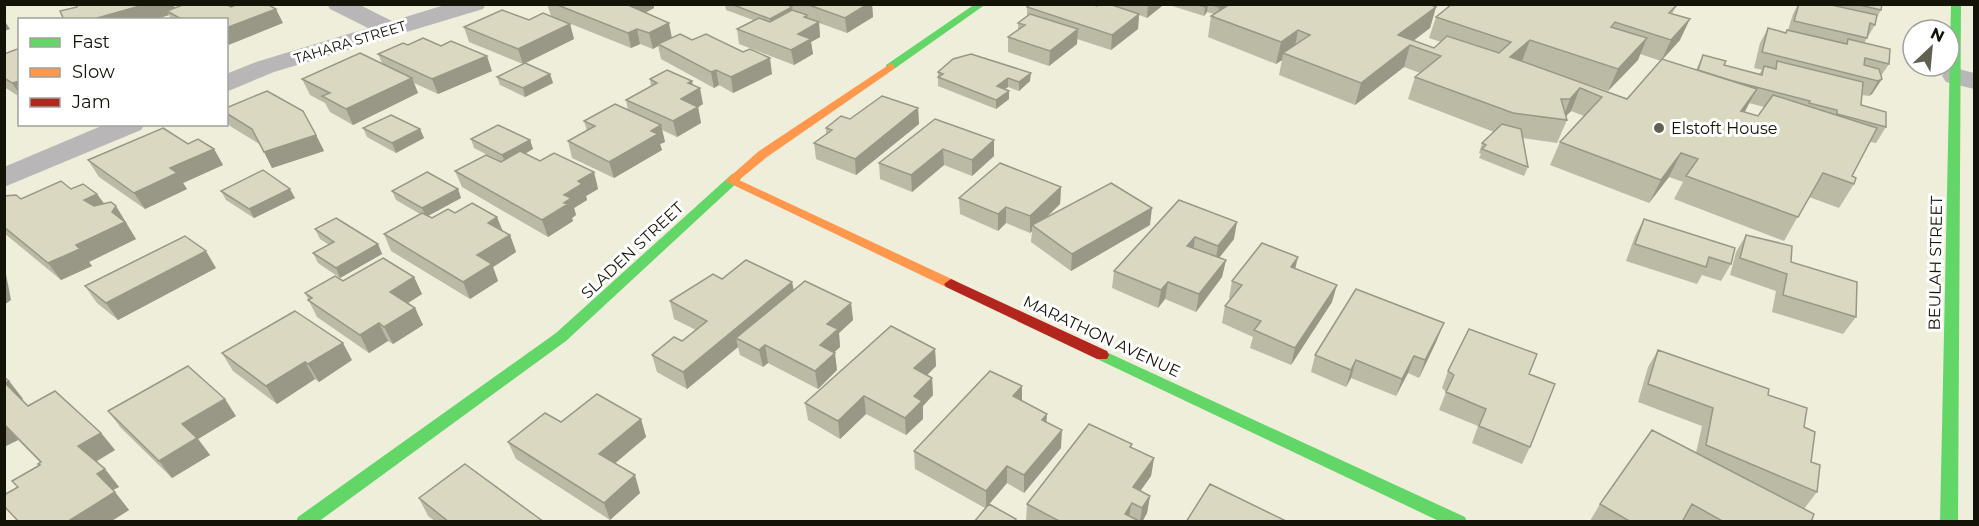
<svg xmlns="http://www.w3.org/2000/svg" width="1979" height="526" font-family="Montserrat,sans-serif">
<style>
.lines{fill:none;stroke-linecap:round;stroke-linejoin:round}
.street{fill:#b9b6b7;fill-rule:evenodd}
.fast{fill:#63d668;fill-rule:evenodd}
.slow{fill:#ff974d;fill-rule:evenodd}
.jam{fill:#b3261e;fill-rule:evenodd}
.wall{fill:#bbbaa5;fill-rule:evenodd}
.shaded-wall{fill:#999786}
.building{fill:#dad8c0;stroke:#999786;stroke-width:1.5}
.poi-dot{fill:#616051;stroke:#fff;stroke-width:2}
.labels{text-anchor:middle;stroke-width:6;stroke-linejoin:round;paint-order:stroke}
.far-street-label{font-size:14px;fill:#141307;stroke:#fff}
.poi-label{font-size:16px;fill:#141307;stroke:#fff;text-anchor:start}
.street-label{font-size:16px;fill:#141307;stroke:#fff}
</style>
<rect width="100%" height="100%" fill="#efeedb"/>
<g class="lines">
<path class="street" d="M327,4H358L392,21L448,4H486L483,9L274,72L226,92V74L256,62L368,28L330,9Z
M1955,68L1974,73V89L1946,82L1942,76L1946,70Z
M106,124H145L141,130L4,187V167Z"/>
<path class="fast" d="M975,4H986L894,69H886V65Z
M1951,4H1961L1958,522H1940Z
M736,173L742,177L740,180L566,341L318,522H296L298,517L556,333L732,174Z
M1102,350L1465,517L1467,522H1441L1097,359L1095,355L1097,351Z"/>
<path class="slow" d="M890,64L894,65V69L767,157L739,180L956,281L958,284L956,287H946L725,181L759,151Z"/>
<path class="jam" d="M951,279L1107,351L1109,355L1107,359H1097L946,287L944,284Z"/>
</g>
<path class="wall" d="M173,4L175,8L231,7L283,23L226,20H171L169,15L153,20H64Z
M547,4H653L654,8L645,13L672,38L692,40L772,74L733,93L719,85L714,88L661,59L658,46L653,49L640,44L631,48L551,16Z
M725,4H872L873,17L847,33L819,23L820,37L811,42L813,54L794,65L739,44L737,29L753,20L726,10Z
M1100,4H1162V6L1147,18L1139,15L1138,29L1111,50L1077,39V44L1049,66L1008,52V37L1018,30V23L1027,16V7L1097,6Z
M1166,4H1429L1436,7L1430,28L1413,41L1434,48L1441,42L1429,38L1436,17L1676,6L1672,14L1680,40L1663,59L1696,70L1703,55L1724,65L1759,74L1762,70L1754,68L1760,43L1768,28L1785,33L1787,30H1788L1793,14L1798,4H1882L1881,10L1876,19L1875,25L1864,43L1889,64L1881,76L1882,79L1872,94L1869,96L1862,95L1861,105L1886,127L1876,143L1870,142L1852,176L1854,184L1839,208L1809,197L1784,241L1674,199L1683,182L1669,177L1649,203L1550,165L1560,142L1584,116L1571,111L1566,116L1567,120L1557,143L1523,138L1528,167L1524,176L1479,158L1481,154L1479,153L1482,143L1494,132L1408,99L1415,77L1420,73L1404,67L1355,105L1279,75L1282,60L1276,64L1208,37L1211,16L1214,14L1207,12L1204,16ZM1640,54L1661,61L1627,99L1537,67L1608,91L1638,60ZM1749,103L1764,107L1758,116L1745,112Z
M529,20L570,24L574,39L526,63L550,74L553,83L525,97L500,85L497,77L523,64L469,42L464,27Z
M408,45L492,71L438,94L414,83L418,93L353,125L330,112L325,103L310,95L302,79L382,63L378,54Z
M20,48V97L4,87V54Z
M953,59L1030,81L1019,91L1008,87L1005,89L1009,99L996,109L938,86V72Z
M650,79L693,85L703,104L698,107L701,123L677,137L662,130L665,142L660,144L662,150L614,178L572,158L568,141L587,131L584,121L628,111L626,100L651,86Z
M226,108L316,135L324,151L272,168L261,145L230,126L226,120Z
M918,108L919,124L856,175L816,159L814,143L826,134V128L850,119Z
M935,119L994,140V156L972,176L944,165L912,192L880,179L879,163Z
M363,128L420,129L424,138L396,153L367,137Z
M471,139L530,140L533,149L525,154L540,161L594,172L598,189L586,196L587,200L574,208L576,215L572,218L573,221L548,237L462,187L455,171L501,162L474,148Z
M188,144L214,149L223,165L183,183L187,189L145,209L99,177L88,160Z
M1061,187L1060,204L1046,218L1150,225L1071,271L1031,242L1032,231L1030,233L1006,223L998,231L960,214L959,198Z
M71,189L97,194L104,203L127,223L126,224L136,239L89,262L92,266L61,280L4,233V196L21,199Z
M458,189L461,198L428,216L432,218L455,213L502,230L510,235L516,252L493,267L498,281L470,299L391,251L384,234L420,214L396,200L392,191Z
M221,191L295,198L254,218L226,200Z
M1179,200L1234,239L1219,258L1226,260L1222,277L1196,312L1165,299L1158,308L1112,288L1114,271Z
M1644,219L1731,264L1721,281L1702,275L1697,284L1626,261L1635,236Z
M315,229L378,244L382,254L340,278L318,263L313,253L329,245L320,239Z
M1746,235L1791,262L1856,317L1843,334L1772,312L1776,291L1730,275L1736,252Z
M216,268L118,320L97,303L85,286Z
M1295,269L1332,302L1291,365L1250,348L1253,337L1222,323L1225,306L1231,299L1229,298L1232,281Z
M414,277L422,294L407,304L415,308L423,325L393,344L388,341L369,353L317,317L305,293L343,281Z
M722,279L792,282L794,290L851,303L853,320L839,333L840,347L834,352L837,370L818,389L768,363L763,367L740,355L738,347L687,389L657,372L652,355L682,341L696,330L674,319L670,301Z
M1437,340L1419,378L1408,373L1396,396L1351,378L1346,387L1311,372L1315,355Z
M935,349L936,366L927,375L932,378L933,395L923,406V419L906,435L866,414L840,439L808,420L805,403Z
M1658,350L1768,395L1804,427L1817,492L1804,509L1811,522L1590,521L1600,504L1696,453L1702,426L1638,402L1648,367Z
M222,353L352,360L319,382L315,379L277,404L233,371Z
M1448,371L1529,374L1530,447L1522,464L1472,443L1478,426L1439,410L1446,392L1442,388Z
M9,381L23,399L22,400L28,406L101,433L115,450L96,462L105,469L119,487L113,490L129,510L110,522H19L18,487L40,465L38,464L40,462L18,440L4,447Z
M1022,386V401L1047,423L1061,448L1024,493L1007,483L985,508L915,469L914,451Z
M108,411L236,416L198,439L210,455L172,478L121,428Z
M641,419L646,437L615,463L640,493L610,520L516,459L508,442L561,422Z
M1132,444L1131,447L1154,458L1151,476L1140,491L1150,496L1147,513L1142,522L1026,521L1027,504Z
M419,498L544,522H436L428,516Z"/>
<path class="shaded-wall" d="M147,4H173L178,13L167,11L169,15L153,20H90Z
M629,4H653L654,8L631,20Z
M868,4H872L873,17L847,33L845,18Z
M1148,4H1162V6L1147,18Z
M1208,4L1207,12L1204,16L1205,7Z
M1222,4H1230L1218,16L1219,7Z
M792,7L793,15L771,27L770,19Z
M1436,7L1430,28L1392,57L1398,35Z
M276,9L283,23L226,46V28Z
M1139,14L1138,29L1111,50L1112,35Z
M807,15L809,28L819,22L820,37L811,42L813,54L794,65L791,50L804,17Z
M1690,19L1680,40L1661,61L1671,40Z
M4,20L10,29L4,31Z
M669,23L672,38L658,44V46L653,49L649,33Z
M570,24L574,39L523,64L518,49Z
M637,29L640,44L631,48L628,33Z
M1078,29L1077,44L1049,66L1050,51Z
M1298,30L1294,52L1283,53L1282,60L1276,64L1281,42Z
M1647,38L1638,60L1608,91L1618,69Z
M1530,40L1522,61L1510,57Z
M1410,45L1404,67L1355,105L1361,83Z
M487,56L492,71L438,94L432,79Z
M770,58L772,74L733,93L731,77Z
M716,70L719,85L714,88L711,72Z
M1031,73L1030,81L1019,91V82Z
M550,74L553,83L525,97L523,88Z
M412,78L418,93L353,125L346,109Z
M1008,78V87L997,95V86Z
M1882,79L1872,94L1869,96L1878,81Z
M20,81V95L12,83Z
M692,81L694,92L700,88L703,104L698,107L701,123L677,137L673,121L688,83Z
M1580,88L1571,111L1562,120L1570,99Z
M1757,89L1745,111L1729,134L1741,111Z
M1009,91V99L996,109V100Z
M918,108L919,124L856,175L855,159Z
M661,125L665,142L660,144L662,150L614,178L609,162L651,131Z
M420,129L424,138L396,153L392,143Z
M316,135L324,151L272,168L264,152Z
M530,140L533,149L506,164L502,155Z
M994,140V156L972,176V160Z
M214,149L223,165L183,183L187,189L145,209L134,193L170,168Z
M943,149L944,165L912,192L911,175Z
M1681,153L1669,177L1649,203L1661,180Z
M594,172L598,189L586,196L587,200L574,208L576,215L572,218L573,221L548,237L542,220L564,195L578,181Z
M1061,187L1060,204L1035,228L1032,225V231L1030,233V216Z
M290,189L295,198L254,218L249,209Z
M458,189L461,198L426,217L422,208Z
M97,194L108,210L96,216L84,200Z
M116,206L136,239L89,262L92,266L61,280L48,263L76,245L112,212Z
M1006,207V223L998,231V214Z
M1152,208L1150,225L1071,271L1072,254Z
M497,217L504,234L488,223Z
M1237,222L1234,239L1215,263L1218,246Z
M510,235L516,252L493,267L498,281L470,299L463,282L477,255Z
M1195,237L1193,254L1187,246Z
M378,244L382,254L340,278L336,268Z
M206,251L216,268L118,320L106,303Z
M1298,257L1294,274L1291,267Z
M1226,260L1222,277L1196,312L1199,294Z
M4,272L6,274L11,300L4,305Z
M414,277L422,294L398,309L390,292Z
M792,282L795,299L736,338L738,347L687,389L683,372Z
M1168,282L1165,299L1158,308L1161,290Z
M1337,285L1332,302L1291,365L1295,348Z
M851,303L853,320L839,333L840,347L823,363L820,345L827,324Z
M415,308L423,325L393,344L384,327Z
M379,323L388,341L369,353L360,335Z
M1444,323L1437,340L1419,378L1425,360Z
M343,343L352,360L319,382L308,364Z
M765,345L768,363L763,367L759,350Z
M935,349L936,366L916,386L914,368Z
M835,353L837,370L818,389L815,371Z
M1414,356L1408,373L1396,396L1402,379Z
M1356,360L1351,378L1346,387L1351,370Z
M305,362L315,379L277,404L266,386Z
M932,378L933,395L923,406V419L906,435L905,418L914,396Z
M9,381L23,399L20,401L5,383Z
M1022,386V403L1013,396Z
M864,396L866,414L840,439L838,421Z
M225,399L236,416L198,439L210,455L172,478L159,461L182,424Z
M1047,414L1046,431L1042,420Z
M641,419L646,437L606,471L599,454Z
M4,424L18,440L4,447Z
M1062,430L1061,448L1024,493V475Z
M101,433L115,450L93,463L78,446Z
M1154,458L1151,476L1131,504L1129,520L1125,514L1133,487Z
M1007,466V483L986,508V491Z
M105,469L119,487L111,491L97,474Z
M635,475L640,493L610,520L604,503Z
M115,492L129,510L110,522H67Z
M1150,496L1147,513L1142,522H1140L1142,508Z"/>
<path class="building" d="M76,4H147L90,20H64L60,11L77,7Z
M185,4H226L231,7L238,4H267L276,9L226,28V20H183L167,11Z
M555,4H629L628,5L669,23L649,33L637,29L628,33Z
M731,4H786L792,7L770,19Z
M806,4H868L845,18Z
M1030,4H1091L1097,6L1100,4H1109L1139,14L1112,35L1027,7Z
M1195,4H1208L1205,7Z
M1209,4H1222L1219,7Z
M1230,4H1429L1436,7L1398,35L1434,48L1447,36L1499,53L1511,42L1436,17L1452,4H1671L1676,6L1669,13L1690,19L1671,40L1615,22L1611,27L1647,38L1618,69L1530,40L1510,57L1627,99L1662,59L1757,89L1741,111L1758,116L1773,95L1877,128L1852,176L1856,178L1854,184L1823,173L1798,217L1686,176L1698,159L1681,153L1661,180L1560,142L1602,97L1580,88L1570,99H1561L1567,120L1513,113L1415,77L1441,56L1410,45L1361,83L1283,53L1310,35L1298,30L1281,42L1211,16Z
M1799,4H1827L1877,15L1875,25L1870,23L1867,38L1794,21Z
M1855,4H1882L1881,10Z
M502,10L529,20L543,13L570,24L518,49L464,27Z
M792,10L807,15L804,17L819,22L798,34L811,39L791,50L737,29L759,18L770,22Z
M1030,14L1078,29L1050,51L1008,37L1025,25L1018,23Z
M1768,28L1786,33L1787,30L1847,44L1848,39L1890,49L1889,64L1865,58L1864,65L1879,69L1882,79L1878,81L1762,52Z
M680,34L692,40L706,34L743,52L750,49L770,58L731,77L716,70L711,72L658,44Z
M423,38L441,46L451,41L487,56L432,79L378,54L403,43L408,45Z
M20,48V81L12,83L4,78V54Z
M360,53L412,78L346,109L322,96L330,93L302,79Z
M971,54L1031,73L1019,82L1008,78L997,86L1009,91L996,100L938,77L943,74L938,72L953,59Z
M1703,55L1726,61L1724,65L1762,75L1764,66L1776,69L1777,61L1863,82L1861,105L1886,112V127L1837,114V110L1809,103L1810,101L1733,81L1698,70Z
M525,63L550,74L523,88L497,77Z
M667,70L692,81L688,83L700,88L681,99L698,107L673,121L626,100L657,83L650,79Z
M267,91L303,111L316,135L264,152L252,129L226,113V108Z
M882,96L918,108L855,159L814,143L832,130L826,128L841,116L850,119Z
M615,104L661,125L651,131L658,134L609,162L568,141L595,126L584,121Z
M391,115L420,129L392,143L363,128Z
M935,119L994,140L972,160L943,149L911,175L879,163Z
M1502,124L1521,129L1528,167L1482,149L1486,145L1482,143Z
M498,125L530,140L502,155L471,139Z
M163,128L188,144L198,139L214,149L170,168L177,173L134,193L88,160Z
M520,151L540,161L554,153L594,172L578,181L582,184L564,195L571,198L564,203L568,204L542,220L455,171L486,155L501,162Z
M1000,163L1061,187L1030,216L1006,207L998,214L959,198Z
M263,170L290,189L249,209L221,191Z
M427,172L458,189L422,208L392,191Z
M61,181L71,189L83,184L97,194L84,200L94,206L111,202L116,206L112,212L125,222L76,245L80,249L48,263L4,227V196L16,195L21,199Z
M1111,183L1152,208L1072,254L1032,225Z
M1179,200L1237,222L1218,246L1195,237L1187,246L1226,260L1199,294L1168,282L1161,290L1114,271Z
M472,203L497,217L488,223L510,235L477,255L492,264L463,282L384,234L422,213L432,218L448,209L455,213Z
M336,218L378,244L336,268L313,253L334,242L315,229Z
M1644,219L1735,248L1731,264L1709,257L1706,267L1635,244Z
M1746,235L1792,246L1791,262L1857,282L1856,317L1783,295L1787,274L1740,258Z
M185,236L206,251L106,303L85,286Z
M1262,243L1298,257L1291,267L1337,285L1295,348L1254,330L1261,321L1225,306L1242,285L1232,281Z
M383,258L414,277L390,292L415,308L384,327L379,323L360,335L308,300L312,298L305,293L335,276L343,281Z
M746,260L792,282L683,372L652,355L674,337L682,341L707,321L670,301L713,274L722,279Z
M805,281L851,303L827,324L838,329L820,345L835,353L815,371L765,345L759,350L736,338Z
M1356,289L1444,323L1425,360L1414,356L1402,379L1356,360L1351,370L1315,355Z
M295,311L343,343L308,364L305,362L266,386L222,353Z
M891,326L935,349L914,368L932,378L914,396L922,401L905,418L864,396L838,421L805,403Z
M1469,329L1537,354L1529,374L1555,384L1530,447L1479,426L1486,409L1446,392L1454,375L1448,371Z
M1658,350L1769,389L1768,395L1807,408L1804,427L1815,432L1811,462L1820,465L1817,492L1706,445L1713,408L1648,384Z
M188,366L225,399L182,424L197,438L159,461L108,411Z
M990,371L1022,386L1013,396L1047,414L1042,420L1062,430L1024,475L1007,466L986,491L914,451Z
M4,377L9,381L5,383L28,406L55,391L101,433L78,446L105,469L97,474L115,492L67,522H19L4,506V495L18,487L12,481L40,465L38,464L41,462L4,424Z
M597,394L641,419L599,454L635,475L604,503L508,442L545,413L561,422Z
M1089,424L1132,444L1130,447L1154,458L1133,487L1150,496L1142,508L1132,503L1125,514L1141,522H1061L1027,504Z
M1652,430L1814,514L1811,522H1724L1692,504L1682,522H1631L1600,504Z
M465,464L544,522H449L419,498Z
M1210,484L1288,522H1186Z
M989,504L1016,519L1014,522H974Z"/>
<circle class="poi-dot" cx="1659" cy="128" r="6"/>
<g class="labels">
<g class="far-street-label">
<text transform="translate(350 42) rotate(-17)" y="5">TAHARA STREET</text>
</g>
<g class="poi-label">
<text x="1671" y="134">Elstoft House</text>
</g>
<g class="street-label">
<text transform="translate(632 250) rotate(-43)" y="6">SLADEN STREET</text>
<text transform="translate(1935 263) rotate(-89)" y="6">BEULAH STREET</text>
<text transform="translate(1102 336) rotate(25)" y="6">MARATHON AVENUE</text>
</g>
</g>
<rect width="1979" height="526" fill="none" stroke="#141307" stroke-width="12"/>
<rect x="18" y="18" width="210" height="108" fill="#ffffff" stroke="#a1a19c" stroke-width="1.5"/>
<rect x="30" y="38" width="30" height="9" fill="#63d668" stroke="#a1a19c" stroke-width="1.5"/>
<text x="72" y="48" font-size="18" fill="#141307">Fast</text>
<rect x="30" y="68" width="30" height="9" fill="#ff974d" stroke="#a1a19c" stroke-width="1.5"/>
<text x="72" y="78" font-size="18" fill="#141307">Slow</text>
<rect x="30" y="98" width="30" height="9" fill="#b3261e" stroke="#a1a19c" stroke-width="1.5"/>
<text x="72" y="108" font-size="18" fill="#141307">Jam</text>
<g transform="translate(1931 48) rotate(26)"><circle r="28" fill="#ffffff" stroke="#a1a19c" stroke-width="1.5"/>
<path d="M0-4.5L10 22L0 15L-10 22Z" fill="#616051"/>
<text y="-9" font-size="16" font-weight="bold" text-anchor="middle" fill="#141307">N</text>
</g>
</svg>
